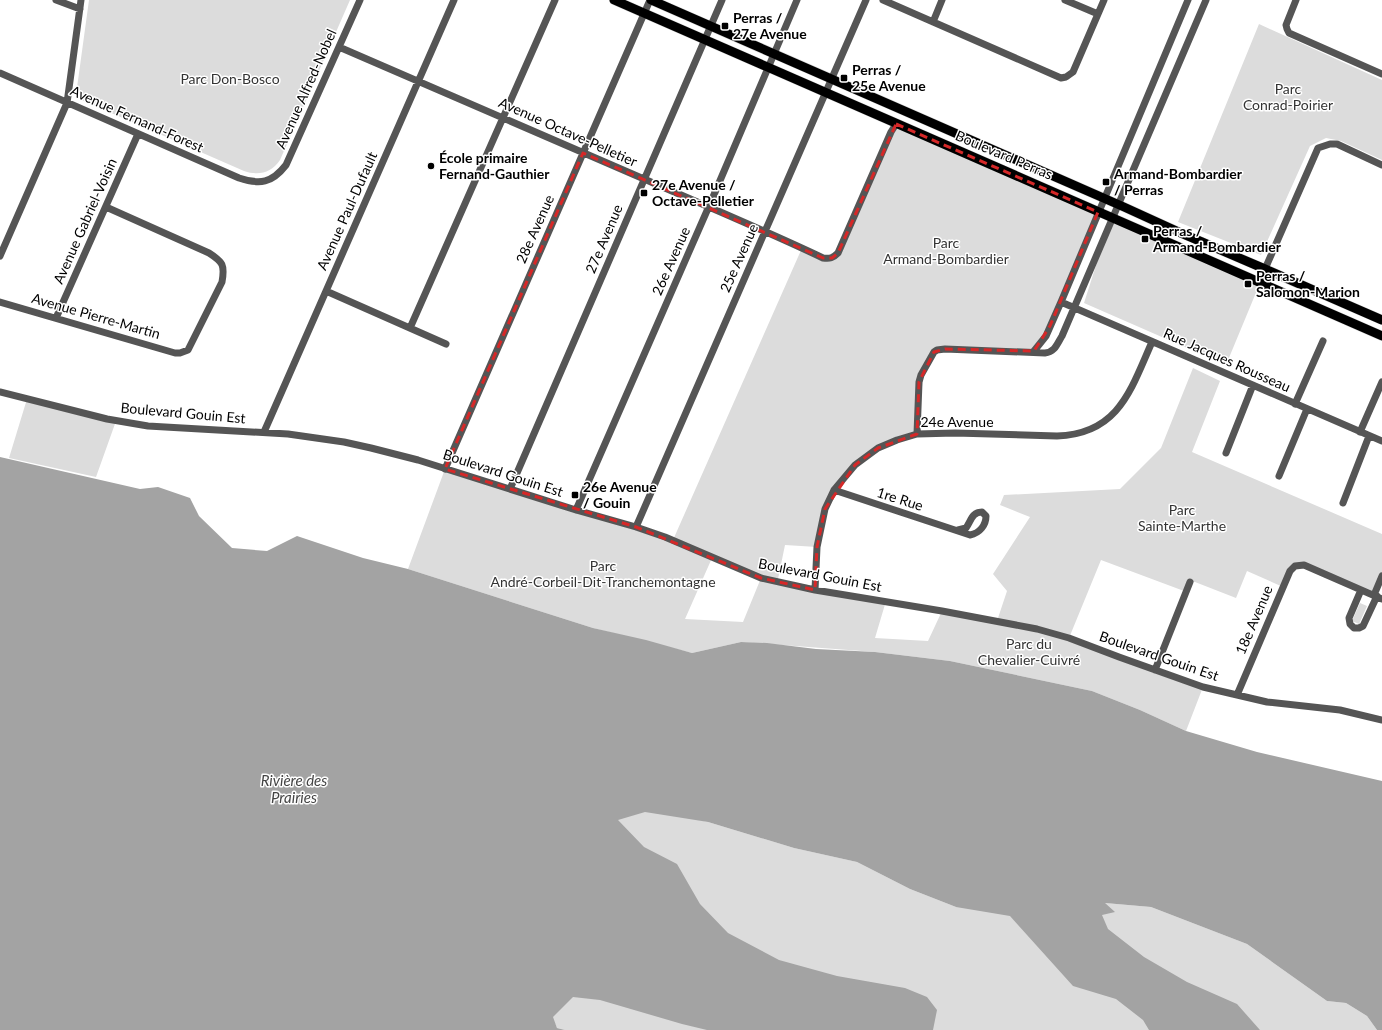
<svg xmlns="http://www.w3.org/2000/svg" width="1382" height="1030" font-family="Lato,sans-serif">
<style>
.green{fill:#dcdcdc;fill-rule:evenodd}
.water{fill:#a3a3a3}
.lines{fill:none;stroke-linecap:round;stroke-linejoin:round}
.major-casing{stroke:#dbdbdb;stroke-width:10}
.minor{stroke:#555;stroke-width:7}
.major{stroke:#000;stroke-width:9}
.marked{fill:none;stroke:#d62828;stroke-width:3;stroke-dasharray:8 5;stroke-linejoin:round}
.poi-dot{fill:#000;stroke:#fff;stroke-width:1.5}
.labels{text-anchor:middle;stroke-width:3;stroke-linejoin:round;paint-order:stroke}
.poi-label{font-size:14px;font-weight:bold;fill:#000;stroke:#fff;text-anchor:start}
.park-label{font-size:14px;fill:#333;stroke:#fff}
.street-label{font-size:14px;fill:#000;stroke:#fff}
.water-label{font-size:15px;font-style:italic;fill:#444;stroke:#fff}
</style>
<rect width="100%" height="100%" fill="#fff"/>
<path class="green" d="M89,0H350L280,160C271,173 259,176 244,171L77,98L76,95Z
M1259,24L1382,80V160L1341,141L1326,138L1310,146L1261,255L1178,222Z
M896,124L1098,212L1061,302L1034,351L937,350L924,368L917,434L897,440L855,465L825,509L817,547L785,545L778,579L886,601L875,638L928,641L942,611L997,621L1007,591L993,574L1030,517L1000,505L1004,495L1120,489L1161,448L1193,368L1220,381L1192,452L1382,534V576L1374,595L1304,565L1295,566L1283,587L1247,571L1236,598L1195,582H1190L1184,591L1101,560L1069,638L1203,687L1186,731L1140,710L1092,691L950,661L875,652L741,642L692,653L593,628L408,569L445,469L673,540L802,248L832,258ZM712,558L761,578L743,622L685,619Z
M1113,218L1260,283L1226,365L1084,303L1107,231Z
M27,399L116,421L96,477L9,458Z
M1360,603L1367,606L1359,624L1352,621Z
M436,758L708,822L794,848L857,862L910,889L956,907L1105,903L1151,907L1247,944L1327,1001L1346,1003L1367,1016L1377,1030H565L557,1028Z"/>
<path class="water" d="M0,457L140,489L158,487L190,498L199,516L232,548L267,551L297,536L363,558L408,569L593,628L646,640L692,653L741,642L767,643L816,649L875,652L950,661L1092,691L1140,710L1186,731L1257,752L1382,781V1030H1377L1367,1016L1346,1003L1327,1001L1247,944L1151,907L1105,903L1115,912L1102,915L1108,929L1144,957L1187,982L1237,1004L1260,1030H1149L1143,1020L1116,999L1073,986L1010,916L956,907L910,889L857,862L794,848L708,822L645,812L618,820L644,847L677,864L700,904L728,933L779,960L837,976L905,988L927,997L937,1010L933,1030H707L682,1024L600,1000L573,997L553,1017L557,1028L565,1030H0Z"/>
<g class="lines">
<defs>
<path id="major" d="M614,0C871,111 1126,224 1382,336
M651,0L1124,207L1181,233L1265,269L1382,320"/>
</defs>
<use href="#major" class="major-casing"/>
<path class="minor" d="M56,0L80,9
M883,0L1061,78L1066,77L1073,72L1104,0
M1065,0L1098,14
M1296,0L1286,25L1287,29L1289,33L1382,74
M933,22L942,0
M339,47C440,91 542,135 644,179C704,205 764,230 823,258C830,259 833,258 838,253L891,132L896,124
M0,73L239,178C260,185 272,183 286,165L360,0
M0,256L67,103L81,0
M1260,283L1265,269L1318,148L1330,144H1337L1382,165
M326,291L446,344
M0,302L175,353H180L188,350L222,282C225,265 223,262 209,253L106,207
M1061,302L1382,441
M56,318L138,134
M410,328L555,0
M1034,351L1046,336L1061,302L1188,0
M0,392L107,419L148,426L288,434L344,442L371,448L418,460L576,510L636,527L665,537L761,578L815,590L942,611L1037,629L1069,638L1119,657L1203,687L1267,702L1340,710L1382,720
M1295,404L1323,341
M264,432L454,0
M1360,432L1382,382
M917,434L919,382L921,375L934,352L937,350L945,349L1045,353C1055,352 1057,344 1062,336L1206,0
M1226,453L1253,385
M445,469L650,0
M1279,476L1307,409
M510,489L722,0
M834,490L970,535C980,533 986,525 986,516L982,512C972,512 971,521 966,528L958,530
M1343,503L1369,436
M576,510L713,197L797,0
M636,527L866,0
M815,590L817,547L825,509L834,490L855,465L878,448L897,440L917,434L955,433L1057,436C1119,434 1131,389 1152,342
M1361,590L1349,618L1350,624L1354,628H1359L1363,626L1377,596
M1374,595L1382,576
M1155,670L1190,582
M1237,695L1290,571L1295,566L1304,565L1382,599"/>
<use href="#major" class="major"/>
</g>
<path class="marked" d="M896,124L1098,212L1050,326L1034,351L945,349L934,352L919,382L917,434L878,448L855,465L825,509L817,547L815,590L761,578L636,527L445,469L583,153L823,258H832L838,253Z"/>
<g class="poi-dot">
<rect x="721" y="22" width="8" height="8" rx="2"/>
<rect x="840" y="74" width="8" height="8" rx="2"/>
<circle cx="431" cy="166" r="4"/>
<rect x="1102" y="178" width="8" height="8" rx="2"/>
<rect x="640" y="189" width="8" height="8" rx="2"/>
<rect x="1141" y="235" width="8" height="8" rx="2"/>
<rect x="1244" y="280" width="8" height="8" rx="2"/>
<rect x="571" y="491" width="8" height="8" rx="2"/>
</g>
<g class="labels">
<g class="poi-label">
<text x="733" y="23">Perras /<tspan x="733" dy="16">27e Avenue</tspan></text>
<text x="852" y="75">Perras /<tspan x="852" dy="16">25e Avenue</tspan></text>
<text x="439" y="163">École primaire<tspan x="439" dy="16">Fernand-Gauthier</tspan></text>
<text x="1114" y="179">Armand-Bombardier<tspan x="1114" dy="16">/ Perras</tspan></text>
<text x="652" y="190">27e Avenue /<tspan x="652" dy="16">Octave-Pelletier</tspan></text>
<text x="1153" y="236">Perras /<tspan x="1153" dy="16">Armand-Bombardier</tspan></text>
<text x="1256" y="281">Perras /<tspan x="1256" dy="16">Salomon-Marion</tspan></text>
<text x="583" y="492">26e Avenue<tspan x="583" dy="16">/ Gouin</tspan></text>
</g>
<g class="park-label">
<text x="230" y="84">Parc Don-Bosco</text>
<text x="1288" y="94">Parc<tspan x="1288" dy="16">Conrad-Poirier</tspan></text>
<text x="946" y="248">Parc<tspan x="946" dy="16">Armand-Bombardier</tspan></text>
<text x="1182" y="515">Parc<tspan x="1182" dy="16">Sainte-Marthe</tspan></text>
<text x="603" y="571">Parc<tspan x="603" dy="16">André-Corbeil-Dit-Tranchemontagne</tspan></text>
<text x="1029" y="649">Parc du<tspan x="1029" dy="16">Chevalier-Cuivré</tspan></text>
</g>
<g class="street-label">
<text transform="translate(306 89) rotate(-66)" y="5">Avenue Alfred-Nobel</text>
<text transform="translate(137 119) rotate(24)" y="5">Avenue Fernand-Forest</text>
<text transform="translate(568 132) rotate(24)" y="5">Avenue Octave-Pelletier</text>
<text transform="translate(1004 155) rotate(23)" y="5">Boulevard Perras</text>
<text transform="translate(347 211) rotate(-66)" y="5">Avenue Paul-Dufault</text>
<text transform="translate(85 221) rotate(-66)" y="5">Avenue Gabriel-Voisin</text>
<text transform="translate(535 229) rotate(-66)" y="5">28e Avenue</text>
<text transform="translate(604 239) rotate(-67)" y="5">27e Avenue</text>
<text transform="translate(739 258) rotate(-66)" y="5">25e Avenue</text>
<text transform="translate(671 261) rotate(-66)" y="5">26e Avenue</text>
<text transform="translate(96 316) rotate(16)" y="5">Avenue Pierre-Martin</text>
<text transform="translate(1227 360) rotate(24)" y="5">Rue Jacques Rousseau</text>
<text transform="translate(183 413) rotate(5)" y="5">Boulevard Gouin Est</text>
<text x="957" y="427">24e Avenue</text>
<text transform="translate(503 473) rotate(18)" y="5">Boulevard Gouin Est</text>
<text transform="translate(900 499) rotate(18)" y="5">1re Rue</text>
<text transform="translate(820 575) rotate(11)" y="5">Boulevard Gouin Est</text>
<text transform="translate(1254 620) rotate(-67)" y="5">18e Avenue</text>
<text transform="translate(1159 656) rotate(19)" y="5">Boulevard Gouin Est</text>
</g>
<g class="water-label">
<text x="294" y="786">Rivière des<tspan x="294" dy="17">Prairies</tspan></text>
</g>
</g>
</svg>
